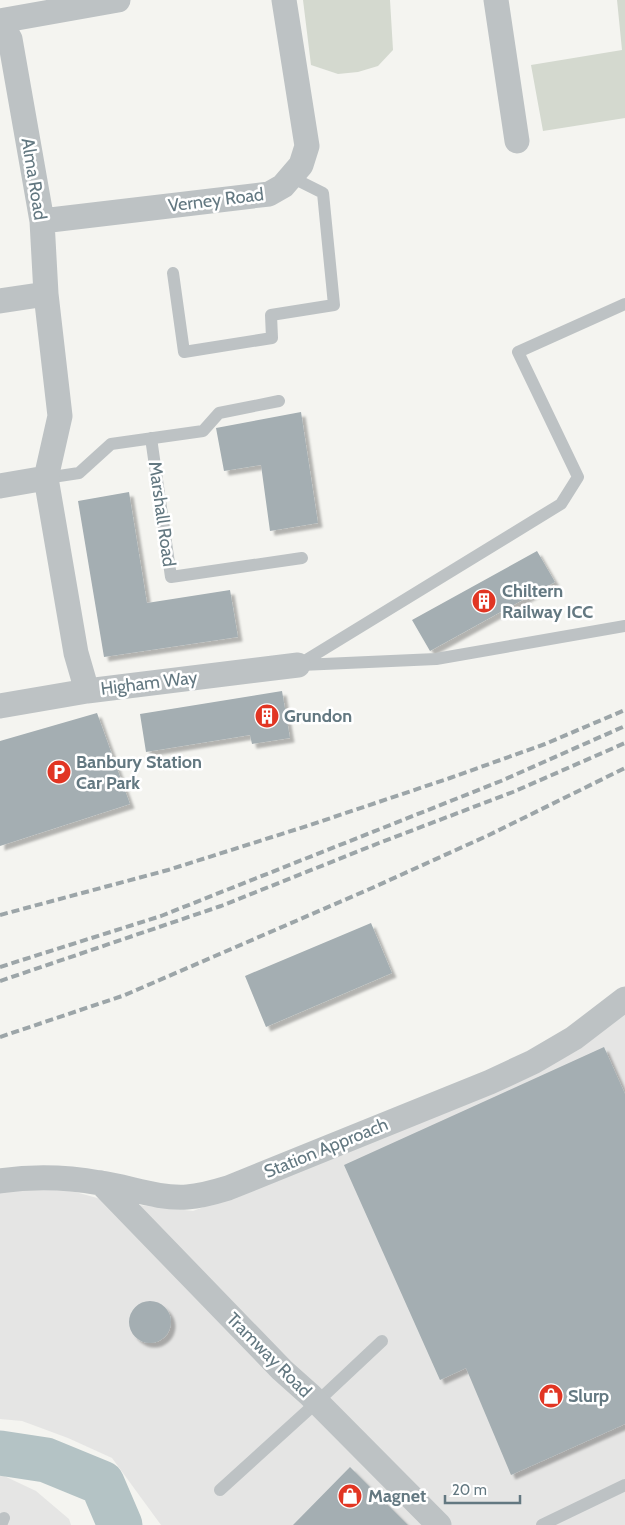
<svg xmlns="http://www.w3.org/2000/svg" width="625" height="1525" font-family="Cabin,sans-serif">
<style>
.built{fill:#e5e5e4}
.green{fill:#d4d9cf}
.lines{fill:none;stroke-linecap:round;stroke-linejoin:round}
.river{stroke:#b4c3c5;stroke-width:45}
.building{fill:#a4aeb2;filter:url(#shadow)}
.service{stroke:#bdc2c4;stroke-width:12}
.minor{stroke:#bdc2c4;stroke-width:25}
.rail{stroke:#9ca5a8;stroke-width:4;stroke-dasharray:8 4;stroke-linecap:butt}
.labels{text-anchor:middle;stroke-width:5;stroke-linejoin:round;paint-order:stroke}
.street-label{font-size:18px;fill:#637881;stroke:#fff}
.poi-label{font-size:18px;font-weight:bold;fill:#637881;stroke:#fff;text-anchor:start}
</style>
<defs>
<filter id="shadow"><feDropShadow dx="4.5" dy="4.5" stdDeviation="1" flood-color="#0004"/></filter>
</defs>
<rect width="100%" height="100%" fill="#f4f4f0"/>
<path class="built" d="M625,1012V1525H161L112,1458L68,1438L22,1421L0,1419V1188L64,1189L112,1202L193,1211L266,1184Z
M0,1474L36,1491L69,1519L71,1525H0Z"/>
<path class="green" d="M303,0H390L393,50L378,66L358,72L338,74L311,65Z
M617,0H625V118L543,131L531,65L622,50Z"/>
<g class="lines">
<path class="river" d="M0,1453L46,1460L102,1483L120,1525"/>
</g>
<path class="building" d="M301,412L318,523L270,531L261,465L224,471L216,428Z
M129,492L147,603L230,590L238,637L104,657L78,501Z
M537,551L555,582L430,651L412,620Z
M282,691L290,738L252,744L250,735L146,752L140,714Z
M97,713L130,804L0,846V741Z
M371,923L392,973L266,1027L245,976Z
M604,1047L625,1094V1424L511,1475L466,1368L440,1380L344,1165Z
M129 1322a21 21 0 1 1 42 0a21 21 0 1 1-42 0Z
M350,1467L408,1525H293Z"/>
<g class="lines">
<path class="service" d="M173,273L184,352L272,338L271,315L334,305L323,193L291,177
M151,438L171,577L302,558
M46,478L79,473L111,444L203,431L219,413L279,401
M298,665L561,504L578,477L518,352L625,304
M301,665L436,659L625,626
M220,1490L317,1402L382,1341
M1,1525L4,1518
M542,1525L625,1485"/>
<path class="minor" d="M496,0L517,141
M0,21L118,0
M0,22L10,39L42,221L46,294L60,416L46,478L76,653L87,691
M42,221L269,194L283,186L301,165L307,146L284,0
M0,301L46,294
M0,486L46,478
M0,706L87,691L298,665
M0,1181C33,1176 67,1177 100,1183C129,1187 157,1199 187,1197C201,1196 215,1192 228,1188L490,1082L533,1062L574,1038L625,999
M101,1183L282,1370L310,1395L439,1525"/>
<path class="rail" d="M0,915L168,870L310,825L450,778L545,744L625,710
M0,967L161,916L501,781L625,726
M0,981L221,906L379,843L513,792L625,743
M0,1037L125,995L372,888L489,835L625,768"/>
</g>
<defs>
<symbol id="building-disc" viewBox="-11 -11 22 22"><circle r="9.5" fill="#e13523" stroke="#fff"/><path d="M-4-6H4V6H1V3H-1V6H-4ZM-2.5-4.3h1.7v1.8h-1.7ZM.8-4.3h1.7v1.8H.8ZM-2.5-1h1.7V.8h-1.7ZM.8-1h1.7V.8H.8Z" fill="#fff"/></symbol>
<symbol id="parking-disc" viewBox="-11 -11 22 22"><circle r="9.5" fill="#e13523" stroke="#fff"/><path d="M-3.5-5.5H1a3.5 3.5 0 0 1 0 7H-1V5.5H-3.5ZM-1-3.4V-.6H.8a1.4 1.4 0 0 0 0-2.8Z" fill="#fff"/></symbol>
<symbol id="shop-disc" viewBox="-11 -11 22 22"><circle r="9.5" fill="#e13523" stroke="#fff"/><path d="M-5-2.5h2.3a2.7 3.5 0 0 1 5.4 0H5L5.5 6h-11ZM-1.5-2.5h3a1.5 2.3 0 0 0-3 0Z" fill="#fff"/></symbol>
</defs>
<g fill-rule="evenodd">
<use href="#building-disc" x="470" y="587" width="28" height="28"/>
<use href="#building-disc" x="253" y="702" width="28" height="28"/>
<use href="#parking-disc" x="45" y="758" width="28" height="28"/>
<use href="#shop-disc" x="537" y="1382" width="28" height="28"/>
<use href="#shop-disc" x="336" y="1482" width="28" height="28"/>
</g>
<g class="labels">
<g class="street-label">
<text transform="translate(34 179) rotate(81)" y="6">Alma Road</text>
<text transform="translate(216 200) rotate(-7)" y="6">Verney Road</text>
<text transform="translate(162 514) rotate(82)" y="6">Marshall Road</text>
<text transform="translate(149 683) rotate(-7)" y="6">Higham Way</text>
<text transform="translate(326 1148) rotate(-22)" y="6">Station Approach</text>
<text transform="translate(269 1355) rotate(45)" y="6">Tramway Road</text>
</g>
<g class="poi-label">
<text x="502" y="597">Chiltern<tspan x="502" dy="21">Railway ICC</tspan></text>
<text x="284" y="722">Grundon</text>
<text x="76" y="768">Banbury Station<tspan x="76" dy="21">Car Park</tspan></text>
<text x="568" y="1402">Slurp</text>
<text x="368" y="1502">Magnet</text>
</g>
</g>
<path d="M445 1495v8h75v-8" fill="none" stroke="#637881" stroke-width="2.5"/>
<text x="452" y="1495" font-size="15" fill="#637881" stroke="#ffffff" stroke-width="4" paint-order="stroke">20 m</text>
</svg>
